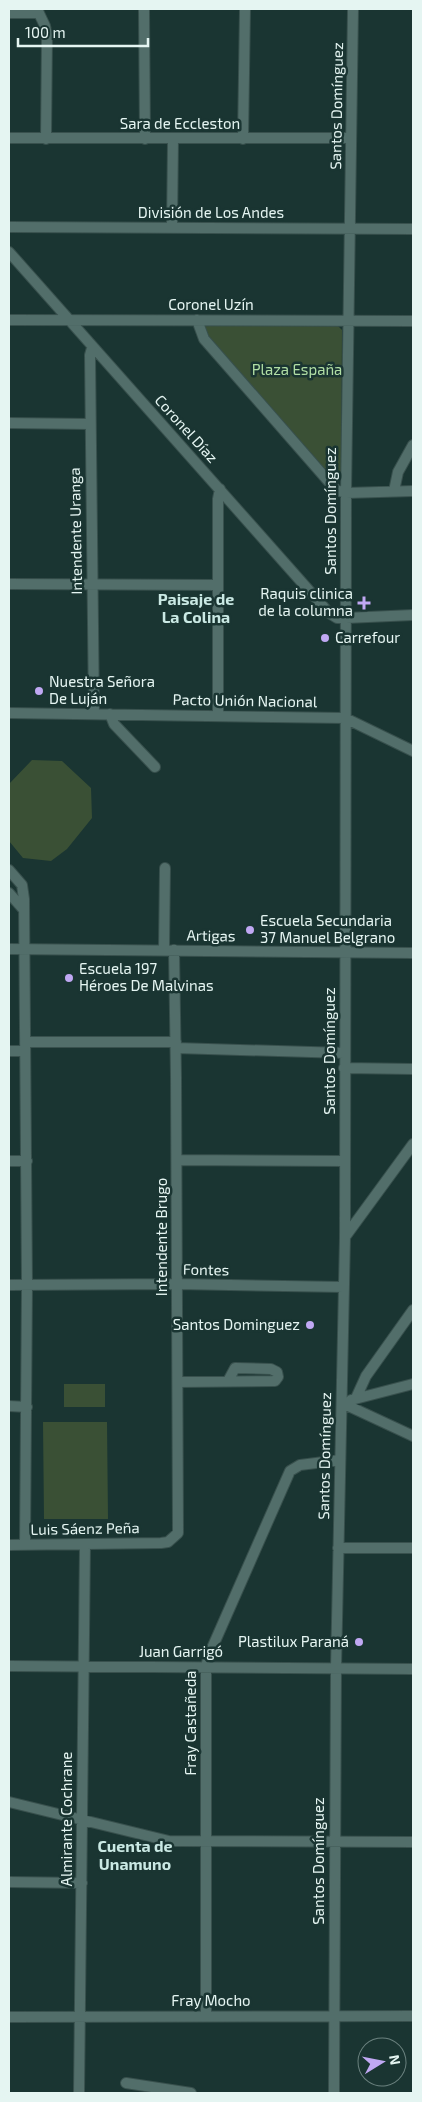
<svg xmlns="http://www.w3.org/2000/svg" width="422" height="2102" font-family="'Exo 2',sans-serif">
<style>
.green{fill:#3a5035}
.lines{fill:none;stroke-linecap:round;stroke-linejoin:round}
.minor-casing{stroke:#38504d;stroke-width:12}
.minor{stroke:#526e6a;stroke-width:10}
.poi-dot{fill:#c0a8f3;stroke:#1a3532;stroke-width:2}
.labels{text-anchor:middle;stroke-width:5;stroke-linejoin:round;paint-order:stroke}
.street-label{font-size:15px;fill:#e5f5f2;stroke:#1a3532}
.park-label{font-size:15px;fill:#b1dfa5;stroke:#1a3532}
.poi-label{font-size:15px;fill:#e5f5f2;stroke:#1a3532;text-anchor:start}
.neighbourhood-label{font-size:16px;font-weight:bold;fill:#cae9e4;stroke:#1a3532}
</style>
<rect width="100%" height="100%" fill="#1a3532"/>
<path class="green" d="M204,323L338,326L342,330L341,480L337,482L333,481L206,333Z
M32,760L62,761L91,788L92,818L67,849L51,861L23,858L9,841V784Z
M64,1384H105V1407H64Z
M43,1422H107L108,1519H44Z"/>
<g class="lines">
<defs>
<path id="minor" d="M37,9L45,26L47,35L46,139
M144,9L145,139
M9,13H39
M9,138H351
M243,139L245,9
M9,227L413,229
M172,228L173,139
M9,252L329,613L337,618H346L413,615
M9,320L413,321
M197,320L204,339L336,490L346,493L413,491
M92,348L90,355L94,714
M9,423L90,424
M394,491L398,472L413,445
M9,584L218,585
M9,713L345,718L413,751
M110,714L114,724L155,767
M218,716V499L220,489
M9,870L22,885L24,899L27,1285L25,1545
M9,893L24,910
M9,949L413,953
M164,950L165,868
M25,1042H176
M176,1048L344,1053
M9,1051H25
M344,1068L413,1069
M177,1160L344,1161
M9,1161H27
M345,1237L413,1144
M9,1285L177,1284L344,1287
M178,1382L275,1381L278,1377L277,1372L271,1369L235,1368L228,1381
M356,1398L366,1376L413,1310
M351,1400L413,1384
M342,1403L413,1436
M9,1406L27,1407
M9,1545L161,1543L168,1542L178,1533L176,1077L174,950
M338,1548H413
M9,1666L413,1669
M9,1802L169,1841L413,1842
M9,1882L82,1883
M206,2015V1667L209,1655L290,1471L300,1465L340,1460
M9,2017L413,2016
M126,2083L191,2093
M79,2093L85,1545
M334,2093L336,1669L345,1237L346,493L353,9"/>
</defs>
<use href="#minor" class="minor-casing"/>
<use href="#minor" class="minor"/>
</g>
<g class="poi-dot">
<path d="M361.5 595.5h5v5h5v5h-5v5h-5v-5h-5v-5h5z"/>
<circle cx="325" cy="638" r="5"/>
<circle cx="39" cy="691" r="5"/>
<circle cx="250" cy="930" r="5"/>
<circle cx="69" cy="978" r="5"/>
<circle cx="310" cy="1325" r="5"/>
<circle cx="359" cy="1642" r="5"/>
</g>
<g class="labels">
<g class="street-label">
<text transform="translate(337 106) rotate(-89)" y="5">Santos Domínguez</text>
<text x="180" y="129">Sara de Eccleston</text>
<text x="211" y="218">División de Los Andes</text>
<text x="211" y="310">Coronel Uzín</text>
<text transform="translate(186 429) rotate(48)" y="5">Coronel Díaz</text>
<text transform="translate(331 511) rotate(-90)" y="5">Santos Domínguez</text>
<text transform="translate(76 531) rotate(-91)" y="5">Intendente Uranga</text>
<text transform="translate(245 701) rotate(1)" y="5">Pacto Unión Nacional</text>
<text transform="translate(211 936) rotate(1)" y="5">Artigas</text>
<text transform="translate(330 1051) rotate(-90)" y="5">Santos Domínguez</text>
<text transform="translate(162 1237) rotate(-90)" y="5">Intendente Brugo</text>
<text transform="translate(206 1270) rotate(1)" y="5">Fontes</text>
<text transform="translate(325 1456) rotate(-89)" y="5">Santos Domínguez</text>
<text transform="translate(85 1529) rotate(-1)" y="5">Luis Sáenz Peña</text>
<text x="181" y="1657">Juan Garrigó</text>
<text transform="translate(191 1723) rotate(-90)" y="5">Fray Castañeda</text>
<text transform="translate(67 1819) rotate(-90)" y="5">Almirante Cochrane</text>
<text transform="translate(319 1861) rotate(-90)" y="5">Santos Domínguez</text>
<text x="211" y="2006">Fray Mocho</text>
</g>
<g class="park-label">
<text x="297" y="375">Plaza España</text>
</g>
<g class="poi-label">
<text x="353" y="599" text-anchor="end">Raquis clinica<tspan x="353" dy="17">de la columna</tspan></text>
<text x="335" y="643">Carrefour</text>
<text x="49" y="687">Nuestra Señora<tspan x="49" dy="17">De Luján</tspan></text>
<text x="260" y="926">Escuela Secundaria<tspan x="260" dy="17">37 Manuel Belgrano</tspan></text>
<text x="79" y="974">Escuela 197<tspan x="79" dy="17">Héroes De Malvinas</tspan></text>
<text x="300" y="1330" text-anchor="end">Santos Dominguez</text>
<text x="349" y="1647" text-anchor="end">Plastilux Paraná</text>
</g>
<g class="neighbourhood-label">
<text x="196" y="605">Paisaje de<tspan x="196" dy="18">La Colina</tspan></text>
<text x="135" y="1852">Cuenta de<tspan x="135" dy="18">Unamuno</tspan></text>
</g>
</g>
<rect width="422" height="2102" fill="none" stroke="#e5f5f2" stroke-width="20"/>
<g transform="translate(382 2062) rotate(80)"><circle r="24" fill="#1a3532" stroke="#6b827f"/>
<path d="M0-4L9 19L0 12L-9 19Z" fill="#c0a8f3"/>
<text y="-8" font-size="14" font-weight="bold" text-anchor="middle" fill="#e5f5f2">N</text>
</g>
<path d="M18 38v8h130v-8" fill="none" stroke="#e5f5f2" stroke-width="2.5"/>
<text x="25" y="38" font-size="15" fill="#e5f5f2" stroke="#1a3532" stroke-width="4" paint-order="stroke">100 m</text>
</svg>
